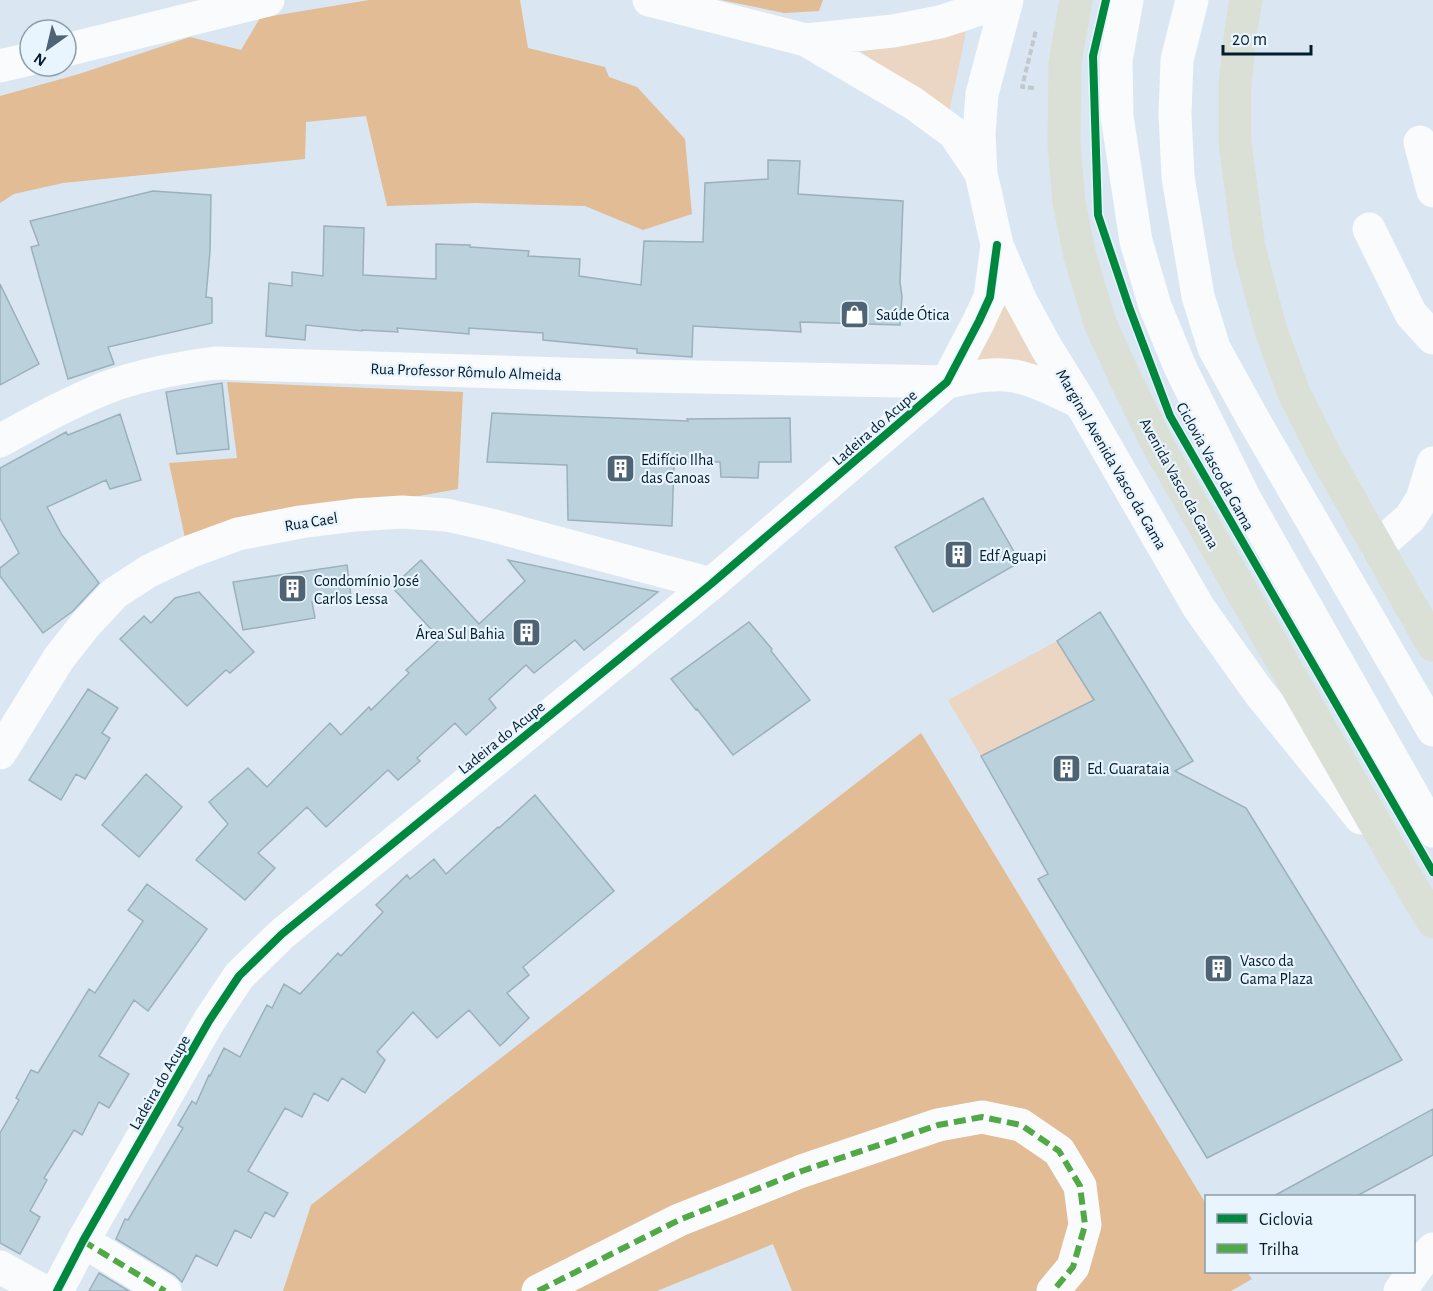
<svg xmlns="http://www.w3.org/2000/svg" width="1433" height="1291" font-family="'Alegreya Sans',sans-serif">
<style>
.green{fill:#ead6c3}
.forest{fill:#e1bc94}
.building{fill:#bbd2dd;stroke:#9ab1bc;stroke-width:1.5}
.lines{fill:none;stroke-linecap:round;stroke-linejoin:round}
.path{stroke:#c1c7cc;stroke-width:4;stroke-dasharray:6 3;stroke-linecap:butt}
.minor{stroke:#f9fbfd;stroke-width:33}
.major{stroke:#dbe0d7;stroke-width:33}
.quiet{stroke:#50a944;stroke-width:6;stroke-dasharray:12 6;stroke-linecap:butt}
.cycleway-casing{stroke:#e8f4fe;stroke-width:11}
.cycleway{stroke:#00873e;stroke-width:8}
.labels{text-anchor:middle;stroke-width:4.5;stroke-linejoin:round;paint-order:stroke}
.poi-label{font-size:16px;fill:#031c2e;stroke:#e8f4fe;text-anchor:start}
.street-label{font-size:16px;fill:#031c2e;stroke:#e8f4fe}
</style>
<rect width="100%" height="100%" fill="#dae7f2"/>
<path class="green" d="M966,32L949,113L851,45Z
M1009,300L1058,379L966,365Z
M1057,641L1094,700L981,756L948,700Z"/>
<path class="forest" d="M369,0H520L528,48L605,67L609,77L637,87L685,139L692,214L643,230L585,206L476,203L387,206L366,116L306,122L305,159L63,183L14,194L0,203V96L79,74L190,37L241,50L260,18Z
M721,0H823L819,11L784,13Z
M227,382L463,392L458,489L185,538L169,463L237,458Z
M921,733L1206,1204V1272H1247L1252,1279L1231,1291H792L773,1244L657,1291H283L311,1205Z"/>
<path class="building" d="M768,160L800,161L798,194L903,201L900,282L902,297L900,325L800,322L801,332L693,326L692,357L637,353V349L543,340V333L469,328V334L397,328L398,332L362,330V331L306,325L305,340L266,336L269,283L292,286V272L323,276L324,226L364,228L363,275L436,279V244L470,245V247L529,251L528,256L580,259L579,276L641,285L644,241L703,242L705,183L768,179Z
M153,191L211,195L210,251L206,297L212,298V323L108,347L114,364L68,379L31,247L39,245L30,221Z
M0,284L39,364L0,385Z
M222,383L229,449L177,454L166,392Z
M492,413L688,421L687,419L790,418L791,462H759L758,478L721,477L720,462H674L672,526L568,520L567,465L487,462Z
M120,414L141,480L110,489L106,480L47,507L62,535L99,583L73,611L43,633L0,576V568L19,553L0,518V468L66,432L68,435Z
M983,498L1020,562L933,612L895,547Z
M421,560L479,624L525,581L508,560L658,592L584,650L575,640L534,673L526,665L489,699L496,708L466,735L455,723L417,758L420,761L398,780L388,770L326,827L307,807L258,853L275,868L245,900L196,860L228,824L209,802L248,768L267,787L330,723L341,735L369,707L371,710L409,673L406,670L440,639L392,587Z
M347,565L351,597L312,602L315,618L243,630L233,582Z
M199,592L254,652L230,673L226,670L187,706L120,639L144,616L151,623L175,598Z
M1100,612L1193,761L1175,771L1246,808L1402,1060L1207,1158L1038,879L1048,874L981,756L1094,700L1057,641Z
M749,622L772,649L771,651L810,700L733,755L697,709L696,710L671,679Z
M88,689L118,708L102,733L110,738L85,779L76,774L61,800L29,780Z
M146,774L182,807L139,857L102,825Z
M535,795L614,891L523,967L529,975L507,993L529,1018L500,1046L469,1010L437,1038L413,1012L377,1052L385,1060L365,1093L342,1078L328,1101L314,1093L302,1117L285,1108L248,1171L288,1193L274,1217L265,1212L251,1238L235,1230L217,1266L196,1255L182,1282L175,1275L116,1239L125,1219L128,1220L183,1128L178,1125L192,1101L196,1104L209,1075L210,1076L224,1048L240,1057L267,1005L272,1008L284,984L300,994L338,953L341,956L383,912L376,905L407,875L410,879L434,859L446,874L498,827L499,828Z
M147,884L207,929L148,1011L134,1000L99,1056L129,1074L109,1108L99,1102L82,1135L74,1130L44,1178L47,1180L30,1211L40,1217L20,1254L0,1243V1133L19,1100L16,1098L31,1070L38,1073L89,989L95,993L143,921L128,910Z
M1433,1109V1155L1355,1197H1272Z
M99,1273L129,1291H89Z"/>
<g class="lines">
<path class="path" d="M1034,88L1022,87L1036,30"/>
<path class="minor" d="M649,0L806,40L913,103L954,133L981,173
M1007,0L982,94L979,134L981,173L997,245L1020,299L1046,347L1080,402L1199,608L1258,691L1361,818
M1127,0L1116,60L1117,116L1136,241L1155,306L1180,367L1245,499L1433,831
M1192,0L1177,60L1175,114L1178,177L1198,296L1214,348L1252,417L1433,730
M806,40L893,31L940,22L1007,0
M66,50L268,0
M0,66L30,59
M1420,142L1433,191
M1369,229L1411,314L1433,338
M0,441C33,422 67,404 103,389C138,375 177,368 215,363L594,375L947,382C969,378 992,372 1014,376C1037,380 1059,393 1080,402
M1377,547L1410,518L1422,499L1433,463
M0,753L59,658L85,625L115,593L149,571L189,552L238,534L300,522L355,515L402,512L447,515L491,525L711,584
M83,1241L165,1291
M0,1267L43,1291
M57,1291L83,1241L209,1021L239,976L282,934L711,584L947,382L979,321L990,297L997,245
M538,1291L679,1220L802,1171L938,1125L982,1117L1021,1125L1059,1151L1080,1186L1085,1225L1073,1267L1053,1291
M1400,1291L1421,1262L1433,1249"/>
<path class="major" d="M1076,0L1065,63L1064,144L1069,202L1080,256L1100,323L1125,378L1159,447L1396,860L1433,922
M1246,0L1241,30L1235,84V143L1249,247L1271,331L1294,393L1325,455L1433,645"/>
<path class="quiet" d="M83,1241L165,1291
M538,1291L679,1220L802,1171L938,1125L982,1117L1021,1125L1059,1151L1080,1186L1085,1225L1073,1267L1053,1291"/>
<defs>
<path id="cycleway" d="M1106,0L1093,56L1098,215L1129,307L1170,416L1433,872
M57,1291L83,1241L209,1021L239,976L282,934L711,584L947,382L979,321L990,297L997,245"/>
</defs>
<use href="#cycleway" class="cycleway-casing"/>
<use href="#cycleway" class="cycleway"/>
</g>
<defs>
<symbol id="shop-square" viewBox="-11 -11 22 22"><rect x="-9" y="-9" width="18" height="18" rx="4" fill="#4e6373" stroke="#e8f4fe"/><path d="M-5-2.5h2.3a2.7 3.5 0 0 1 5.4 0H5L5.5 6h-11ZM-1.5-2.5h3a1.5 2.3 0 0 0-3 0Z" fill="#fff"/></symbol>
<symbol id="building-square" viewBox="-11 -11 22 22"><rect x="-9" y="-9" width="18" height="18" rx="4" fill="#4e6373" stroke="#e8f4fe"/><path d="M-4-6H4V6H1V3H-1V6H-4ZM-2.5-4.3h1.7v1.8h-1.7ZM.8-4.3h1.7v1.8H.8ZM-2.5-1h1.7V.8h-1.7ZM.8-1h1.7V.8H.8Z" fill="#fff"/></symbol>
</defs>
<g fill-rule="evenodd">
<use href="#shop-square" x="838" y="298" width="33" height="33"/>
<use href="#building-square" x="604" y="452" width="33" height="33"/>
<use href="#building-square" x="942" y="538" width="33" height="33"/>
<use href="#building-square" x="276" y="572" width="33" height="33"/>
<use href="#building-square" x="510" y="616" width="33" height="33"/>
<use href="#building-square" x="1050" y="752" width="33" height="33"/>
<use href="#building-square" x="1202" y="952" width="33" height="33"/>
</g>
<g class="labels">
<g class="poi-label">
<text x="876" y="320">Saúde Ótica</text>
<text x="641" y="465">Edifício Ilha<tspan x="641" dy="18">das Canoas</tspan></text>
<text x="979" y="561">Edf Aguapi</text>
<text x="314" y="586">Condomínio José<tspan x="314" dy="18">Carlos Lessa</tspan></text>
<text x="505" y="639" text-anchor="end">Área Sul Bahia</text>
<text x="1087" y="774">Ed. Guarataia</text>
<text x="1240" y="966">Vasco da<tspan x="1240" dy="18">Gama Plaza</tspan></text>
</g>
<g class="street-label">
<text transform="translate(466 371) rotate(2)" y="6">Rua Professor Rômulo Almeida</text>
<text transform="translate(874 427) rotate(-41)" y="6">Ladeira do Acupe</text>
<text transform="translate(1112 459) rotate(60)" y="6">Marginal Avenida Vasco da Gama</text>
<text transform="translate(1216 466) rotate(61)" y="6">Ciclovia Vasco da Gama</text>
<text transform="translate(1180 483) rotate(61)" y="6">Avenida Vasco da Gama</text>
<text transform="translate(311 521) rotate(-9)" y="6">Rua Cael</text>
<text transform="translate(501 737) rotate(-39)" y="6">Ladeira do Acupe</text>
<text transform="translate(159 1082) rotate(-60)" y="6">Ladeira do Acupe</text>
</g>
</g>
<rect x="1205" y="1195" width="210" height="78" fill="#e8f4fe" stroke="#8c9eab" stroke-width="1.5"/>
<rect x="1217" y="1214" width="30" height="9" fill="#00873e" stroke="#8c9eab" stroke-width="1.5"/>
<text x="1259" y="1225" font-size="18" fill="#031c2e">Ciclovia</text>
<rect x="1217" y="1244" width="30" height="9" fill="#50a944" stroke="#8c9eab" stroke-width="1.5"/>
<text x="1259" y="1255" font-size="18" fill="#031c2e">Trilha</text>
<g transform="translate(48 48) rotate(214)"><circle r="28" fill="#e8f4fe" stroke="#8c9eab" stroke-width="1.5"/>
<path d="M0-4.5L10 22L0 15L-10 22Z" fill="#4e6373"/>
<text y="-9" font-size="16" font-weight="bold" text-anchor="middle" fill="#031c2e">N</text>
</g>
<path d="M1223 45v9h88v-9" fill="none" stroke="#031c2e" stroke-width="3"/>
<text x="1232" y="45" font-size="18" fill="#031c2e" stroke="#e8f4fe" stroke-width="4.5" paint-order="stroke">20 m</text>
</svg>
